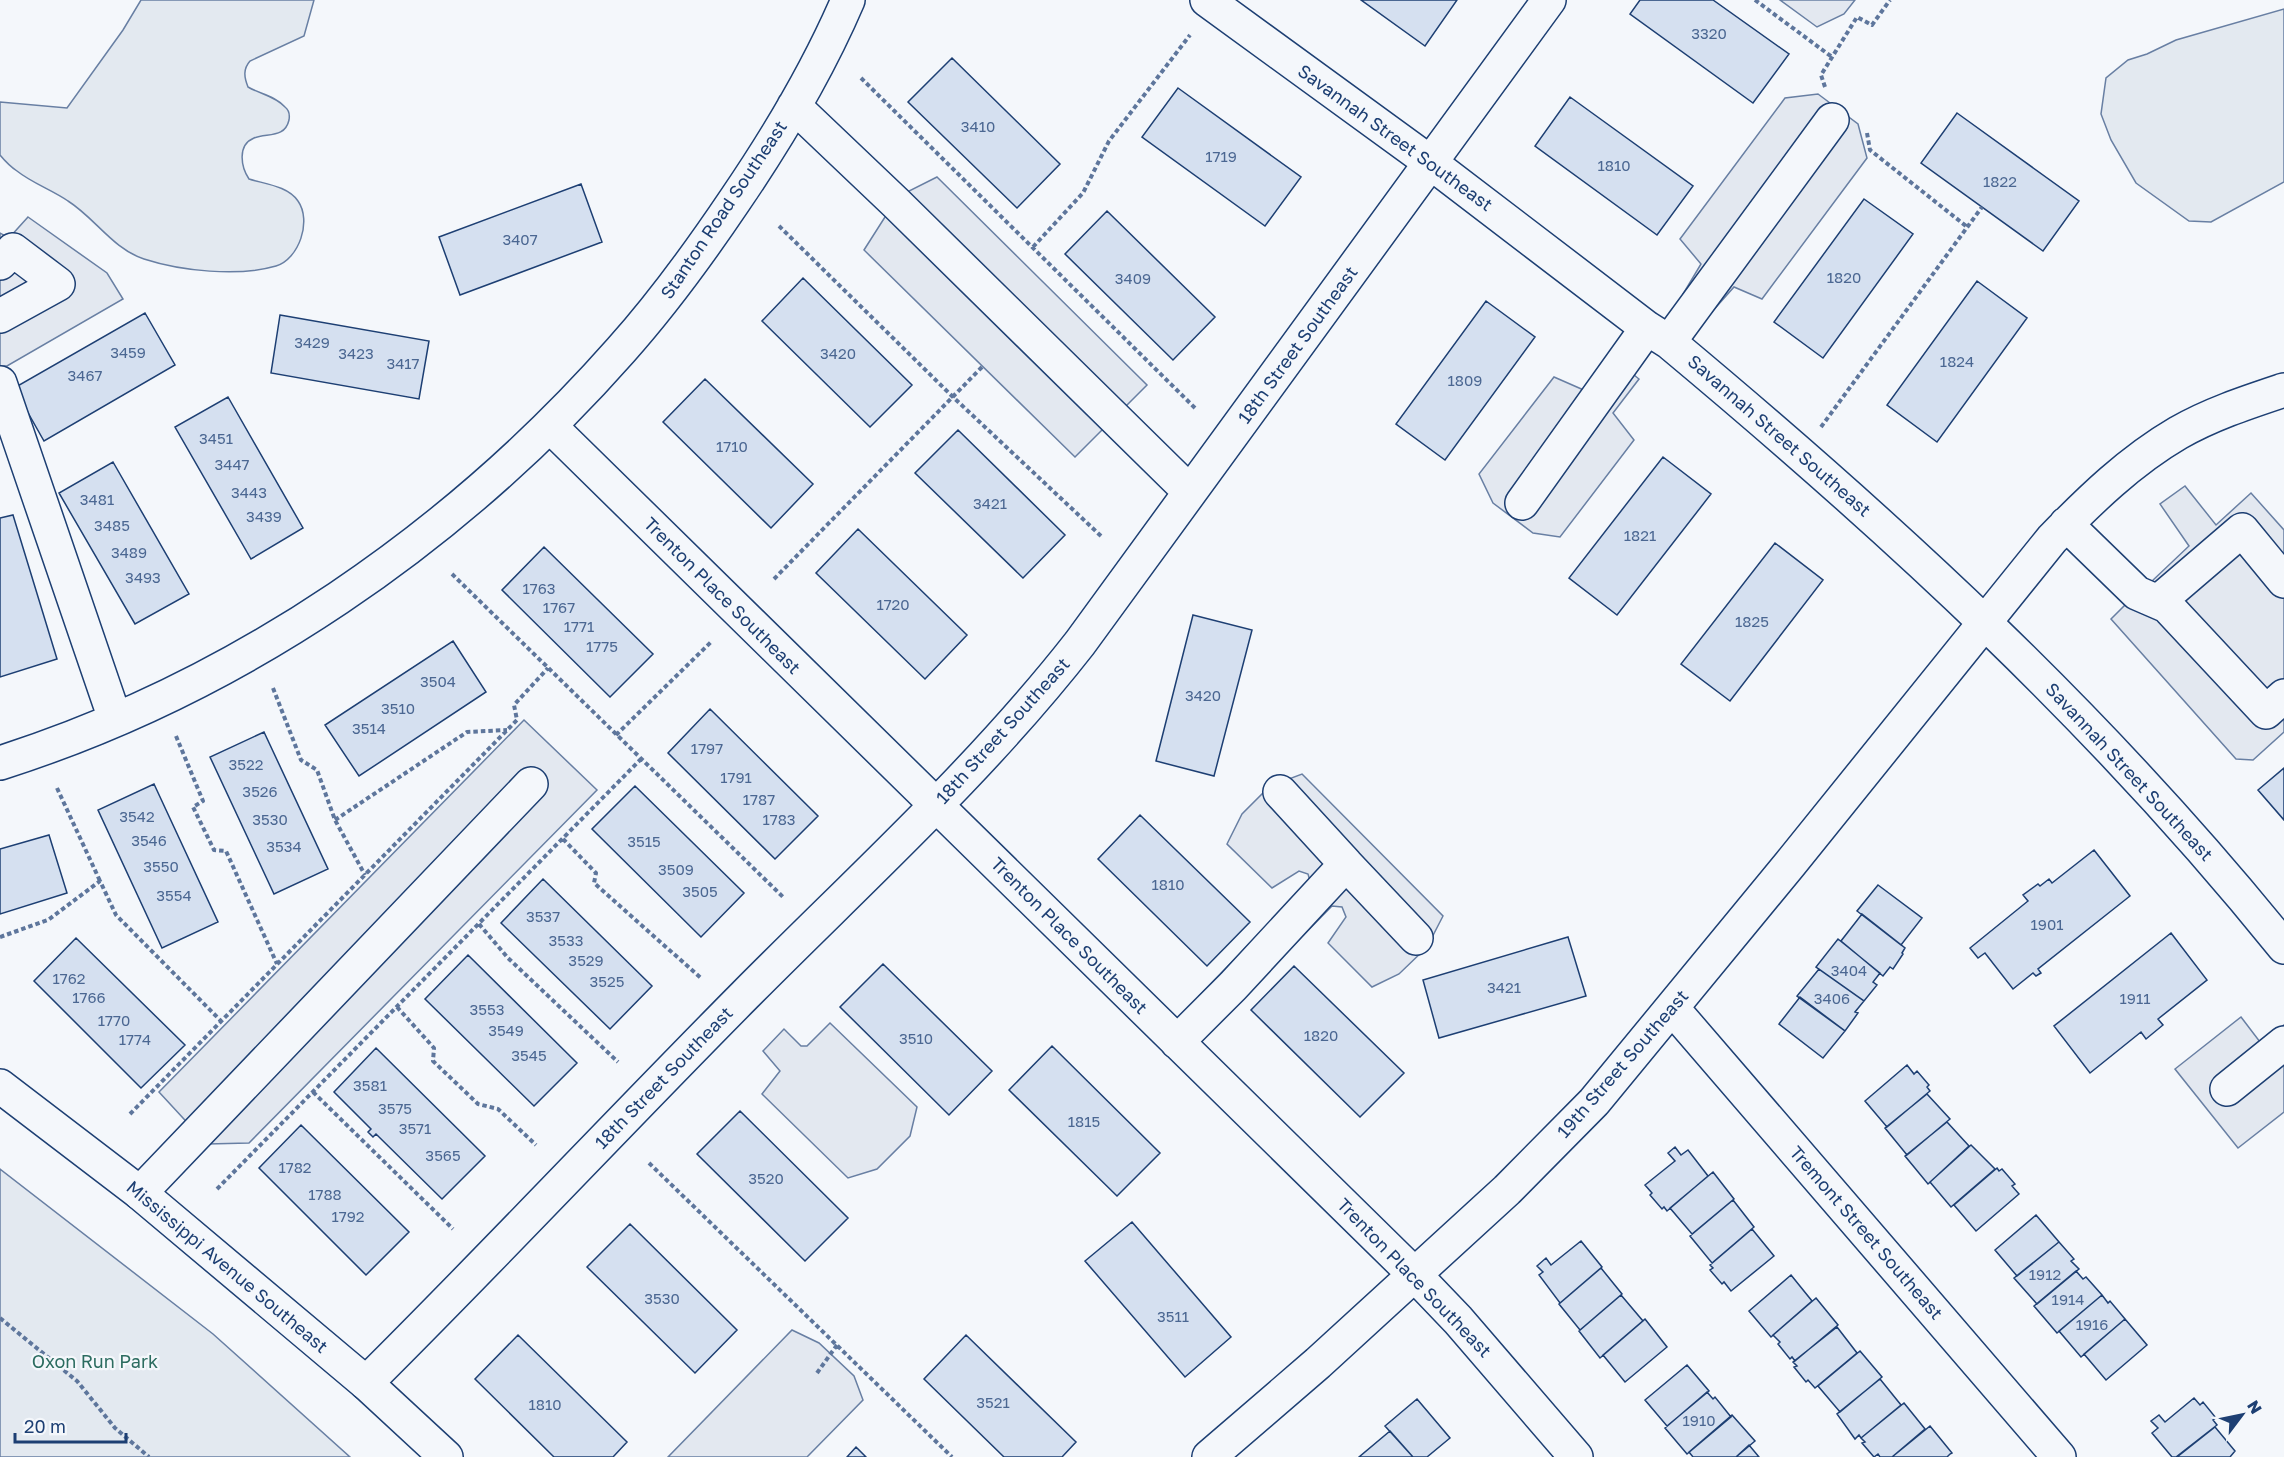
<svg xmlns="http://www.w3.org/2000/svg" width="2284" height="1457" font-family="'Golos Text',sans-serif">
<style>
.green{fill:#e3e9f0;stroke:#687fa3;stroke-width:1.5}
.parking{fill:#e3e8f0;stroke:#687fa3;stroke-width:1.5}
.building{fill:#d5e0f0;stroke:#1d3f73;stroke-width:1.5}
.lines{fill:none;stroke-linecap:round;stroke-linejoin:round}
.minor-casing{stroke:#1d3f73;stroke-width:36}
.major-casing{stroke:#1d3f73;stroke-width:36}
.path{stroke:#5e769c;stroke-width:4;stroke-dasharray:4.5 3;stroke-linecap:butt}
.minor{stroke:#f4f7fb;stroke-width:33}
.major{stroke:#f4f7fb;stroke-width:33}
.labels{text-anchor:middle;stroke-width:4.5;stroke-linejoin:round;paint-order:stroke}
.number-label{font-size:15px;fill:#4b6792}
.street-label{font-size:18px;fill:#1d3f73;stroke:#f4f7fb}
.park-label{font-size:18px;fill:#2c6c60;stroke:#f4f7fb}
</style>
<rect width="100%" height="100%" fill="#f4f7fb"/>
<path class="green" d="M141,0H314L304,36L250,61C243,69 244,77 248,87C260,94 275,96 285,107C289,110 290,114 289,120C285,138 268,133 254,138C237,145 241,167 249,179C265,184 288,186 298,201C312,221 299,259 276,266C238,277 181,271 144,259C113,249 95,218 68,201C52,190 32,183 17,171C11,167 5,161 0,155V102L67,108L123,30Z
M2284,9V182L2211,222L2189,221L2136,183L2111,140L2101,114L2106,78L2128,60L2147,54L2176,40Z
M0,1169L213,1334L350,1457H0Z"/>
<path class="parking" d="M1780,0H1855L1844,14L1817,27Z
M1818,94L1858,124L1867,158L1762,299L1734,287L1710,314L1683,294L1701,264L1680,239L1785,98Z
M937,177L1147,385L1075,457L864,250L885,217L905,193Z
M28,217L107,273L123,299L7,366H0V233L9,238Z
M1613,358L1639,379L1613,413L1634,440L1560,537L1533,533L1493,503L1479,474L1554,377L1586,391Z
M2185,486L2216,525L2251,493L2284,530V732L2253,760L2236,759L2111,619L2125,605L2089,567L2151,582L2189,546L2160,504Z
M524,720L597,790L249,1143L207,1144L159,1092Z
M1302,774L1443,916L1427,947L1399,974L1372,987L1328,943L1346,917L1342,907L1332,906L1222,1018L1199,996L1310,881L1308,874L1299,871L1272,888L1227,844L1242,814L1270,786Z
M2241,1017L2260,1042L2284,1025V1112L2238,1148L2175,1069Z
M830,1023L917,1107L910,1136L877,1169L848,1178L762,1094L780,1071L763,1051L784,1029L801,1046H807Z
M792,1330L819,1343L854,1376L863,1400L807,1457H668Z"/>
<path class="building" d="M1361,0H1457L1425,46Z
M1640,0H1713L1789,54L1753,103L1630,14Z
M952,58L1060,164L1017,208L908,102Z
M1178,88L1301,177L1265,226L1142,137Z
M1570,97L1693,186L1657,235L1535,146Z
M1957,113L2079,201L2043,251L1921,163Z
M581,184L602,242L460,295L439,237Z
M1864,199L1913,234L1823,358L1774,322Z
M1107,211L1215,317L1173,360L1065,254Z
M803,278L912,385L870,427L762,321Z
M1977,281L2027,318L1937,442L1887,405Z
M1486,301L1535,337L1445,460L1396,424Z
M145,313L175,365L44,441L14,388Z
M280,315L429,341L419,399L271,373Z
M705,379L813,484L771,528L663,422Z
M228,397L303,528L251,559L175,427Z
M958,430L1065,535L1023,578L915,473Z
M1663,457L1711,494L1617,615L1569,578Z
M113,462L189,594L135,624L59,493Z
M13,515L57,659L0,677V518Z
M858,529L967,635L925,679L816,573Z
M1775,543L1823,580L1730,701L1681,664Z
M544,547L653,654L610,697L502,590Z
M1193,615L1252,630L1214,776L1156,761Z
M453,641L486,692L359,776L325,725Z
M710,709L818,816L775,859L668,753Z
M264,732L328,869L274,894L210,757Z
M2284,768V820L2258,790Z
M154,784L218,922L162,948L98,810Z
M635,786L744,893L701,937L592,829Z
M1140,815L1250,922L1207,966L1098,859Z
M49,835L67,893L0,914V849Z
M2094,850L2130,896L2038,969L2041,973L2036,976L2033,973L2013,989L1985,953L1978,958L1970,948L2028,901L2023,895L2038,884L2040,886L2049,879L2052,883Z
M543,879L652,986L610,1029L501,923Z
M1878,885L1922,918L1901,945L1857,911Z
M1862,914L1905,948L1902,953L1903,954L1893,969L1890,967L1883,976L1841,941Z
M2171,933L2207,980L2158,1019L2163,1025L2146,1039L2141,1032L2090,1073L2054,1026Z
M1568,937L1586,996L1439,1038L1423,980Z
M76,938L185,1045L141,1088L34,981Z
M1838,939L1880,973L1873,982L1877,985L1864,1001L1816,967Z
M468,955L577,1063L534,1106L425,999Z
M883,964L992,1071L949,1115L840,1007Z
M1294,966L1404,1073L1360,1117L1251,1010Z
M1819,969L1864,1001L1855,1012L1858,1013L1845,1031L1797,996Z
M1800,997L1845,1031L1823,1058L1779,1024Z
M1052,1046L1160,1153L1117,1196L1009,1090Z
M376,1048L485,1156L442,1199L376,1134L373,1137L368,1132L371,1129L334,1092Z
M1907,1065L1914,1074L1917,1071L1929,1085L1927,1087L1930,1091L1887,1127L1865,1101Z
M1927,1094L1950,1119L1907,1155L1885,1128Z
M740,1111L848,1218L805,1261L697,1154Z
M1947,1122L1969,1146L1928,1184L1905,1156Z
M301,1125L409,1232L366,1275L259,1168Z
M1971,1145L1995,1169L1951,1207L1930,1182Z
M1675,1147L1681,1155L1688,1150L1708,1176L1667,1211L1664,1207L1662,1209L1650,1195L1652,1193L1645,1185L1675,1161L1668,1153Z
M1997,1168L1999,1171L2002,1169L2015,1184L2012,1186L2019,1194L1976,1231L1954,1205Z
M1713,1172L1734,1199L1692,1234L1670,1208Z
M1733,1200L1754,1227L1712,1263L1690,1236Z
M2036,1215L2059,1242L2017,1276L1995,1250Z
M1132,1222L1231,1337L1185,1377L1085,1261Z
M630,1224L737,1330L695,1373L587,1267Z
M1752,1229L1774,1256L1731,1291L1724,1282L1722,1284L1710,1270L1713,1268L1710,1265Z
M1581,1241L1602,1267L1560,1303L1539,1275L1543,1272L1537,1266L1546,1258L1551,1265Z
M2059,1242L2074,1259L2071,1261L2079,1269L2037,1304L2014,1278Z
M1601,1268L1622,1294L1580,1330L1559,1304Z
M2076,1271L2083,1279L2086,1277L2102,1295L2057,1333L2034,1306Z
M1791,1275L1812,1301L1771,1337L1749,1311Z
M1621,1295L1643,1321L1600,1358L1579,1331Z
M2102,1295L2108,1303L2110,1301L2125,1319L2081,1357L2059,1331Z
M1816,1298L1838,1325L1795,1361L1792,1357L1790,1359L1778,1344L1780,1342L1773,1335Z
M1645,1319L1667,1347L1625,1382L1603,1355Z
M2125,1319L2147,1345L2106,1380L2084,1354Z
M1837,1327L1857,1353L1815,1388L1808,1380L1806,1382L1794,1367L1797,1366L1793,1362Z
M518,1335L627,1442L613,1457H554L475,1379Z
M966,1335L1076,1442L1062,1457H1004L924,1379Z
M1860,1351L1882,1377L1840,1412L1818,1386Z
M1687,1365L1709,1391L1667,1426L1645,1400Z
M1880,1379L1901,1405L1861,1438L1859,1435L1855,1439L1837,1414Z
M1707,1392L1713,1399L1715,1397L1731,1417L1687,1454L1665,1428Z
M2194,1398L2200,1405L2203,1402L2216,1418L2213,1420L2217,1425L2176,1457H2172L2152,1433L2158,1428L2151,1421L2159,1415L2165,1422Z
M1417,1399L1450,1438L1427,1457H1413L1385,1426Z
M1904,1403L1925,1429L1892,1457H1880L1878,1454L1874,1457L1862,1443L1865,1442L1861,1438Z
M1732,1415L1755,1441L1736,1457H1693L1689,1452Z
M1930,1426L1952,1453L1950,1454L1947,1457H1892Z
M2215,1427L2235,1451L2230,1457H2177Z
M1390,1431L1413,1457H1359Z
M1749,1445L1759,1457H1736Z
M856,1447L866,1457H847Z"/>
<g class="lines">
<defs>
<path id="minor" d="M1207,0L1431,163L1647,328L1669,342C1892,528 2102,721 2284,947
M794,106L896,203L1190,492
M0,263L13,250L58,284L0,316
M1669,342L1832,120
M0,383L115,719
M550,426L1414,1274L1458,1320L1576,1457
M1522,503L1647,328
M2066,524L2137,593L2167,606L2266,712L2284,696
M2158,602L2242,530L2284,581
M0,763C239,687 456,537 621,350C663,303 700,252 735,200C778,137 818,70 848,0
M1280,792L1346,864
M1673,1009L2059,1457
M1177,1042L1233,986L1346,864L1416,938
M2227,1089L2284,1043
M140,1193L531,784
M366,1383C494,1256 618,1123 745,995C859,880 980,771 1080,643L1549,0
M1209,1457L1318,1363L1507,1190L1594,1102L1790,864L2052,539C2090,500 2130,461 2178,433C2211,414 2248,402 2284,390"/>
<path id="major" d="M0,1086L140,1193L366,1383L446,1457"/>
</defs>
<use href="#minor" class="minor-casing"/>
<use href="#major" class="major-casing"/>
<path class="path" d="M1755,0L1832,57
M861,78L1195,408
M1825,87L1821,75L1857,17L1872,25L1890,0
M1867,133L1870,150L1966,226
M779,226L953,397L1101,536
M1033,247L1083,193L1109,141L1190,35
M1821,427L1982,207
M452,574L783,897
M774,579L983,366
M273,688L301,760L317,770L335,820L365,875
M616,735L711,642
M176,736L203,801L193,807L214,850L226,851L277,964
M57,788L100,881
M335,820L467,732L507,730
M563,839L596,873L594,883L702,979
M479,924L508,958L618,1062
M0,937L48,920L100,881L116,915L221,1021
M397,1007L434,1048L433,1061L478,1104L498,1109L536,1145
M313,1092L453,1229
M130,1114L517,720L514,705L548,668
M649,1163L952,1457
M217,1189L641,759
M0,1318L77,1381L115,1428L149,1457
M817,1373L837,1345"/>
<use href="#minor" class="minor"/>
<use href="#major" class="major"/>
</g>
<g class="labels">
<g class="number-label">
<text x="1709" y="39">3320</text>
<text x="978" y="132">3410</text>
<text x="1221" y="162">1719</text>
<text x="1614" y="171">1810</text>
<text x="2000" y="187">1822</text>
<text x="520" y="245">3407</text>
<text x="1844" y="283">1820</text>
<text x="1133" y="284">3409</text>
<text x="312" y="348">3429</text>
<text x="128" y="358">3459</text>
<text x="356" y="359">3423</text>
<text x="838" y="359">3420</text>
<text x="1957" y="367">1824</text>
<text x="403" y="369">3417</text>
<text x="85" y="381">3467</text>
<text x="1465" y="386">1809</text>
<text x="216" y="444">3451</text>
<text x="732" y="452">1710</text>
<text x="232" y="470">3447</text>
<text x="249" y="498">3443</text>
<text x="97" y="505">3481</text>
<text x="990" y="509">3421</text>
<text x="264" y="522">3439</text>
<text x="112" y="531">3485</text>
<text x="1640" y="541">1821</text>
<text x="129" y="558">3489</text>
<text x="143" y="583">3493</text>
<text x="539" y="594">1763</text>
<text x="893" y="610">1720</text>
<text x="559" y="613">1767</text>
<text x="1752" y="627">1825</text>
<text x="579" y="632">1771</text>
<text x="602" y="652">1775</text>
<text x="438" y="687">3504</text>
<text x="1203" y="701">3420</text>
<text x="398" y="714">3510</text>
<text x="369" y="734">3514</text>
<text x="707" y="754">1797</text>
<text x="246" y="770">3522</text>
<text x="736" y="783">1791</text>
<text x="260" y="797">3526</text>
<text x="759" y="805">1787</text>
<text x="137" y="822">3542</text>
<text x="270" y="825">3530</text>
<text x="779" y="825">1783</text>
<text x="149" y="846">3546</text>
<text x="644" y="847">3515</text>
<text x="284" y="852">3534</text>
<text x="161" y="872">3550</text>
<text x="676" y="875">3509</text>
<text x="1168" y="890">1810</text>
<text x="700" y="897">3505</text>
<text x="174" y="901">3554</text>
<text x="543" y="922">3537</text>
<text x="2047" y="930">1901</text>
<text x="566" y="946">3533</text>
<text x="586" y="966">3529</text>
<text x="1849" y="976">3404</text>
<text x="69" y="984">1762</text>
<text x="607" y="987">3525</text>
<text x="1504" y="993">3421</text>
<text x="89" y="1003">1766</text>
<text x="1832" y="1004">3406</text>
<text x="2135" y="1004">1911</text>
<text x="487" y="1015">3553</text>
<text x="114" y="1026">1770</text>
<text x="506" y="1036">3549</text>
<text x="1321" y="1041">1820</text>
<text x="916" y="1044">3510</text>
<text x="135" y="1045">1774</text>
<text x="529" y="1061">3545</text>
<text x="370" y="1091">3581</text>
<text x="395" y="1114">3575</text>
<text x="1084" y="1127">1815</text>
<text x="415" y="1134">3571</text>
<text x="443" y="1161">3565</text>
<text x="295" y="1173">1782</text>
<text x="766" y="1184">3520</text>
<text x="325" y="1200">1788</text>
<text x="348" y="1222">1792</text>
<text x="2045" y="1280">1912</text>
<text x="662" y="1304">3530</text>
<text x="2068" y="1305">1914</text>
<text x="1173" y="1322">3511</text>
<text x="2092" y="1330">1916</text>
<text x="993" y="1408">3521</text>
<text x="545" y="1410">1810</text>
<text x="1699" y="1426">1910</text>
</g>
<g class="street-label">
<text transform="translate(1395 138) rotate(36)" y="6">Savannah Street Southeast</text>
<text transform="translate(724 210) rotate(-56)" y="6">Stanton Road Southeast</text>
<text transform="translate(1298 345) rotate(-54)" y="6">18th Street Southeast</text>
<text transform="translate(1779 436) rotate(41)" y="6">Savannah Street Southeast</text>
<text transform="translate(722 596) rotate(45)" y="6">Trenton Place Southeast</text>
<text transform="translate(1003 731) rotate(-48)" y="6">18th Street Southeast</text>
<text transform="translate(2129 772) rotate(47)" y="6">Savannah Street Southeast</text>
<text transform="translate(1069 936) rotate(45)" y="6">Trenton Place Southeast</text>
<text transform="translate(1623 1064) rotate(-49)" y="6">19th Street Southeast</text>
<text transform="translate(664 1078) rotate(-46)" y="6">18th Street Southeast</text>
<text transform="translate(1866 1233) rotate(49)" y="6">Tremont Street Southeast</text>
<text transform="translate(227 1267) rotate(40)" y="6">Mississippi Avenue Southeast</text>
<text transform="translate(1414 1278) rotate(46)" y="6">Trenton Place Southeast</text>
</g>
<g class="park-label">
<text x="95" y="1368">Oxon Run Park</text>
</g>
</g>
<g transform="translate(2242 1415) rotate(58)" stroke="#f4f7fb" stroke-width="4.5" paint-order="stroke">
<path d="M0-4.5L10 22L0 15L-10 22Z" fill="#1d3f73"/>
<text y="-9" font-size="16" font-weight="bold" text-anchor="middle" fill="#1d3f73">N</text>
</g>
<path d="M15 1433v9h111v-9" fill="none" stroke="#1d3f73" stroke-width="3"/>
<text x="24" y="1433" font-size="18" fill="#1d3f73" stroke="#f4f7fb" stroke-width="4.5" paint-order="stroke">20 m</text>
</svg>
